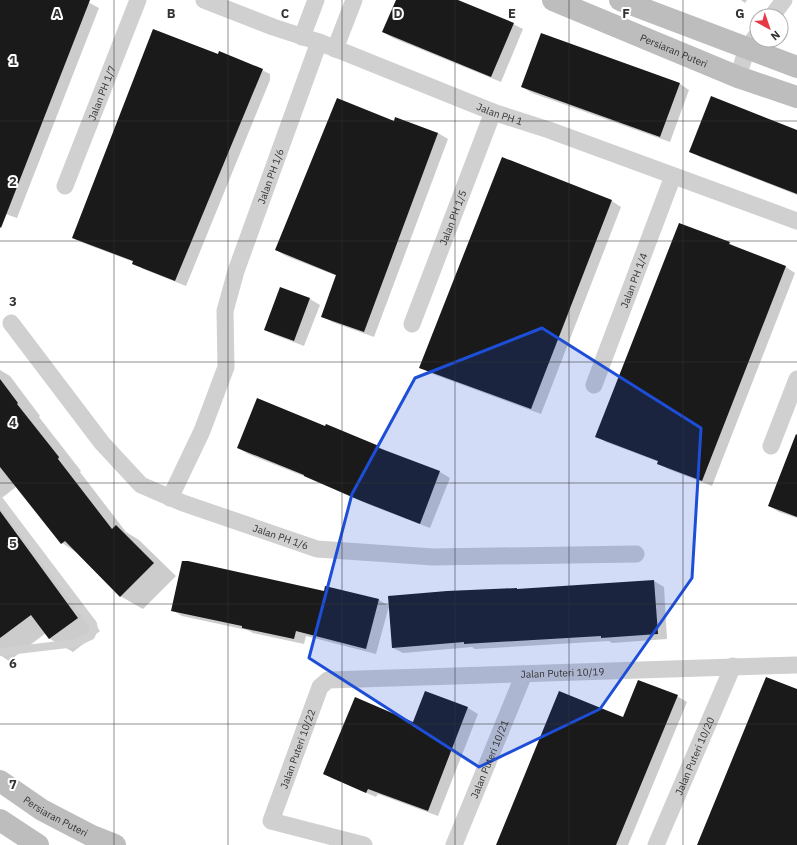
<svg xmlns="http://www.w3.org/2000/svg" width="797" height="845" font-family="'IBM Plex Sans',sans-serif">
<style>
.shadow{fill:#0003}
.building{fill:#1a1a1a}
.lines{fill:none;stroke-linecap:round;stroke-linejoin:round}
.service{stroke:#d0d0d0;stroke-width:8}
.minor{stroke:#d0d0d0;stroke-width:17}
.secondary{stroke:#bdbdbd;stroke-width:22}
.marked{fill:#1d4ed8;fill-opacity:0.2;stroke:#1d4ed8;stroke-width:3;stroke-linejoin:round}
.grid{fill:none;stroke:#333;stroke-width:1;stroke-opacity:0.55}
.labels{text-anchor:middle;stroke-width:4;stroke-linejoin:round;paint-order:stroke}
.street-label{font-size:10px;fill:#333;stroke:#fff}
.grid-label{font-size:13px;text-anchor:middle;font-weight:bold;fill:#333;stroke:#fff;stroke-width:4;stroke-linejoin:round;paint-order:stroke}
</style>
<rect width="100%" height="100%" fill="#fff"/>
<path class="shadow" d="M0,0H84L99,8L17,218L0,212Z
M397,0H455L513,24L523,29L501,82L393,38L383,32Z
M741,0H747L745,3Z
M541,35L680,84L689,90L670,142L532,93L522,87Z
M218,55L260,69L270,74V80L186,286L143,269L134,262L83,243L74,238Z
M395,122L438,133L448,139L374,337L332,322L322,316L337,276L286,256L276,250Z
M797,131V195L700,157L690,151Z
M612,201L621,207L541,414L430,373L421,367Z
M729,243L739,249L786,267L795,273L712,486L668,469L659,464V462L606,442L596,436Z
M281,288L310,299L320,305L304,346L275,335L265,330Z
M0,370L10,376L40,416L39,417L81,471L80,472L126,532L139,540L176,576L143,609L120,596L76,552L62,543L17,486L2,498L100,631L73,652L50,639L46,633L9,661L0,655Z
M327,425L379,447L388,452L440,472L450,478L430,528L370,505L306,477L248,454L238,448L326,427Z
M797,434V518L779,512L769,506Z
M654,581L664,587L667,639L612,643L609,641L475,649L472,647L403,653L393,648L519,590Z
M325,593L379,600L389,606L376,654L306,636L304,644L253,633L247,630L182,616L172,610Z
M425,692L468,708L478,714L438,816L378,794L376,797L334,779L324,774L413,723Z
M677,696L687,702L628,845H505L624,718Z"/>
<path class="building" d="M0,0H90L1,228L0,227Z
M396,0H458L514,23L491,77L382,32Z
M153,29L218,54L219,51L263,69L175,281L132,264L133,261L72,238Z
M541,33L680,83L660,137L521,87Z
M711,96L797,130V194L689,152Z
M337,98L394,121L395,117L438,133L364,332L321,317L336,275L275,250Z
M502,157L612,200L531,409L419,368Z
M679,223L730,242L729,244L786,266L702,481L657,464L658,461L595,437Z
M280,287L310,298L294,341L264,330Z
M0,379L18,403L17,404L59,457L58,459L112,529L116,525L154,563L120,597L65,541L61,544L0,467Z
M257,398L325,426L326,424L379,446V448L440,471L420,524L359,500L304,476V475L237,448Z
M796,434L797,435V517L768,506Z
M0,511L78,618L49,639L31,615L0,638Z
M182,561H188L211,566L324,591L325,586L379,599L366,649L296,631L294,639L242,628V626L171,611Z
M654,580L658,634L601,638V636L464,644V642L392,648L388,596L447,591L517,588V589Z
M766,677L797,689V845H697Z
M638,680L678,695L616,845H496L559,691L623,717Z
M425,691L468,707L428,811L368,789L366,793L323,774L355,697L413,722Z"/>
<g class="lines">
<path class="service" d="M0,501L93,624L94,629L91,636L76,643L0,652"/>
<g class="minor">
<path id="s1" d="M204,0L273,27L319,42L493,112L549,130L797,221"/>
<path d="M772,16L784,0"/>
<path d="M302,37L316,0"/>
<path d="M335,49L354,0"/>
<path d="M738,77L747,48L757,35"/>
<path id="s2" d="M65,186L138,0"/>
<path id="s3" d="M11,323L102,443L141,485L183,503L317,549L433,557L636,554"/>
<path id="s4" d="M412,324L493,112"/>
<path id="s5" d="M594,385L673,176"/>
<path d="M771,446L797,379"/>
<path id="s6" d="M170,498L202,431L226,367L225,311L236,271L319,42"/>
<path id="s7" d="M364,845L271,821L320,687L328,680L797,665"/>
<path id="s8" d="M454,845L524,674"/>
<path id="s9" d="M656,845L733,666"/>
</g>
<g class="secondary">
<path id="s10" d="M553,0L738,77L797,97"/>
<path d="M620,0L797,67"/>
<path id="s11" d="M0,781L42,810L92,836L115,845"/>
<path d="M0,820L38,845"/>
</g>
</g>
<path class="marked" d="M542,328L701,428L692,578L600,709L479,767L309,658L352,494L415,378Z"/>
<path class="grid" d="M114,0V845M228,0V845M342,0V845M455,0V845M569,0V845M683,0V845M0,121H797M0,241H797M0,362H797M0,483H797M0,604H797M0,724H797"/>
<g class="labels">
<g class="street-label">
<text dy="4" stroke="none"><textPath href="#s10" startOffset="131">Persiaran Puteri</textPath></text>
<text dy="4" stroke="none"><textPath href="#s2" startOffset="100">Jalan PH 1/7</textPath></text>
<text dy="4" stroke="none"><textPath href="#s1" startOffset="317">Jalan PH 1</textPath></text>
<text dy="4" stroke="none"><textPath href="#s6" startOffset="341">Jalan PH 1/6</textPath></text>
<text dy="4" stroke="none"><textPath href="#s4" startOffset="114">Jalan PH 1/5</textPath></text>
<text dy="4" stroke="none"><textPath href="#s5" startOffset="112">Jalan PH 1/4</textPath></text>
<text dy="4" stroke="none"><textPath href="#s3" startOffset="357">Jalan PH 1/6</textPath></text>
<text dy="4" stroke="none"><textPath href="#s7" startOffset="484">Jalan Puteri 10/19</textPath></text>
<text dy="4" stroke="none"><textPath href="#s7" startOffset="173">Jalan Puteri 10/22</textPath></text>
<text dy="4" stroke="none"><textPath href="#s9" startOffset="97">Jalan Puteri 10/20</textPath></text>
<text dy="4" stroke="none"><textPath href="#s8" startOffset="93">Jalan Puteri 10/21</textPath></text>
<text dy="4" stroke="none"><textPath href="#s11" startOffset="66">Persiaran Puteri</textPath></text>
</g>
</g>
<g class="grid-label">
<text x="57" y="18">A</text>
<text x="171" y="18">B</text>
<text x="285" y="18">C</text>
<text x="398" y="18">D</text>
<text x="512" y="18">E</text>
<text x="626" y="18">F</text>
<text x="740" y="18">G</text>
<text x="13" y="65">1</text>
<text x="13" y="186">2</text>
<text x="13" y="306">3</text>
<text x="13" y="427">4</text>
<text x="13" y="548">5</text>
<text x="13" y="668">6</text>
<text x="13" y="789">7</text>
</g>
<g transform="translate(769 28) rotate(140)"><circle r="19" fill="#ffffff" stroke="#adadad"/>
<path d="M0-3L7 15L0 10L-7 15Z" fill="#e63946"/>
<text y="-6" font-size="11" font-weight="bold" text-anchor="middle" fill="#333333">N</text>
</g>
</svg>
